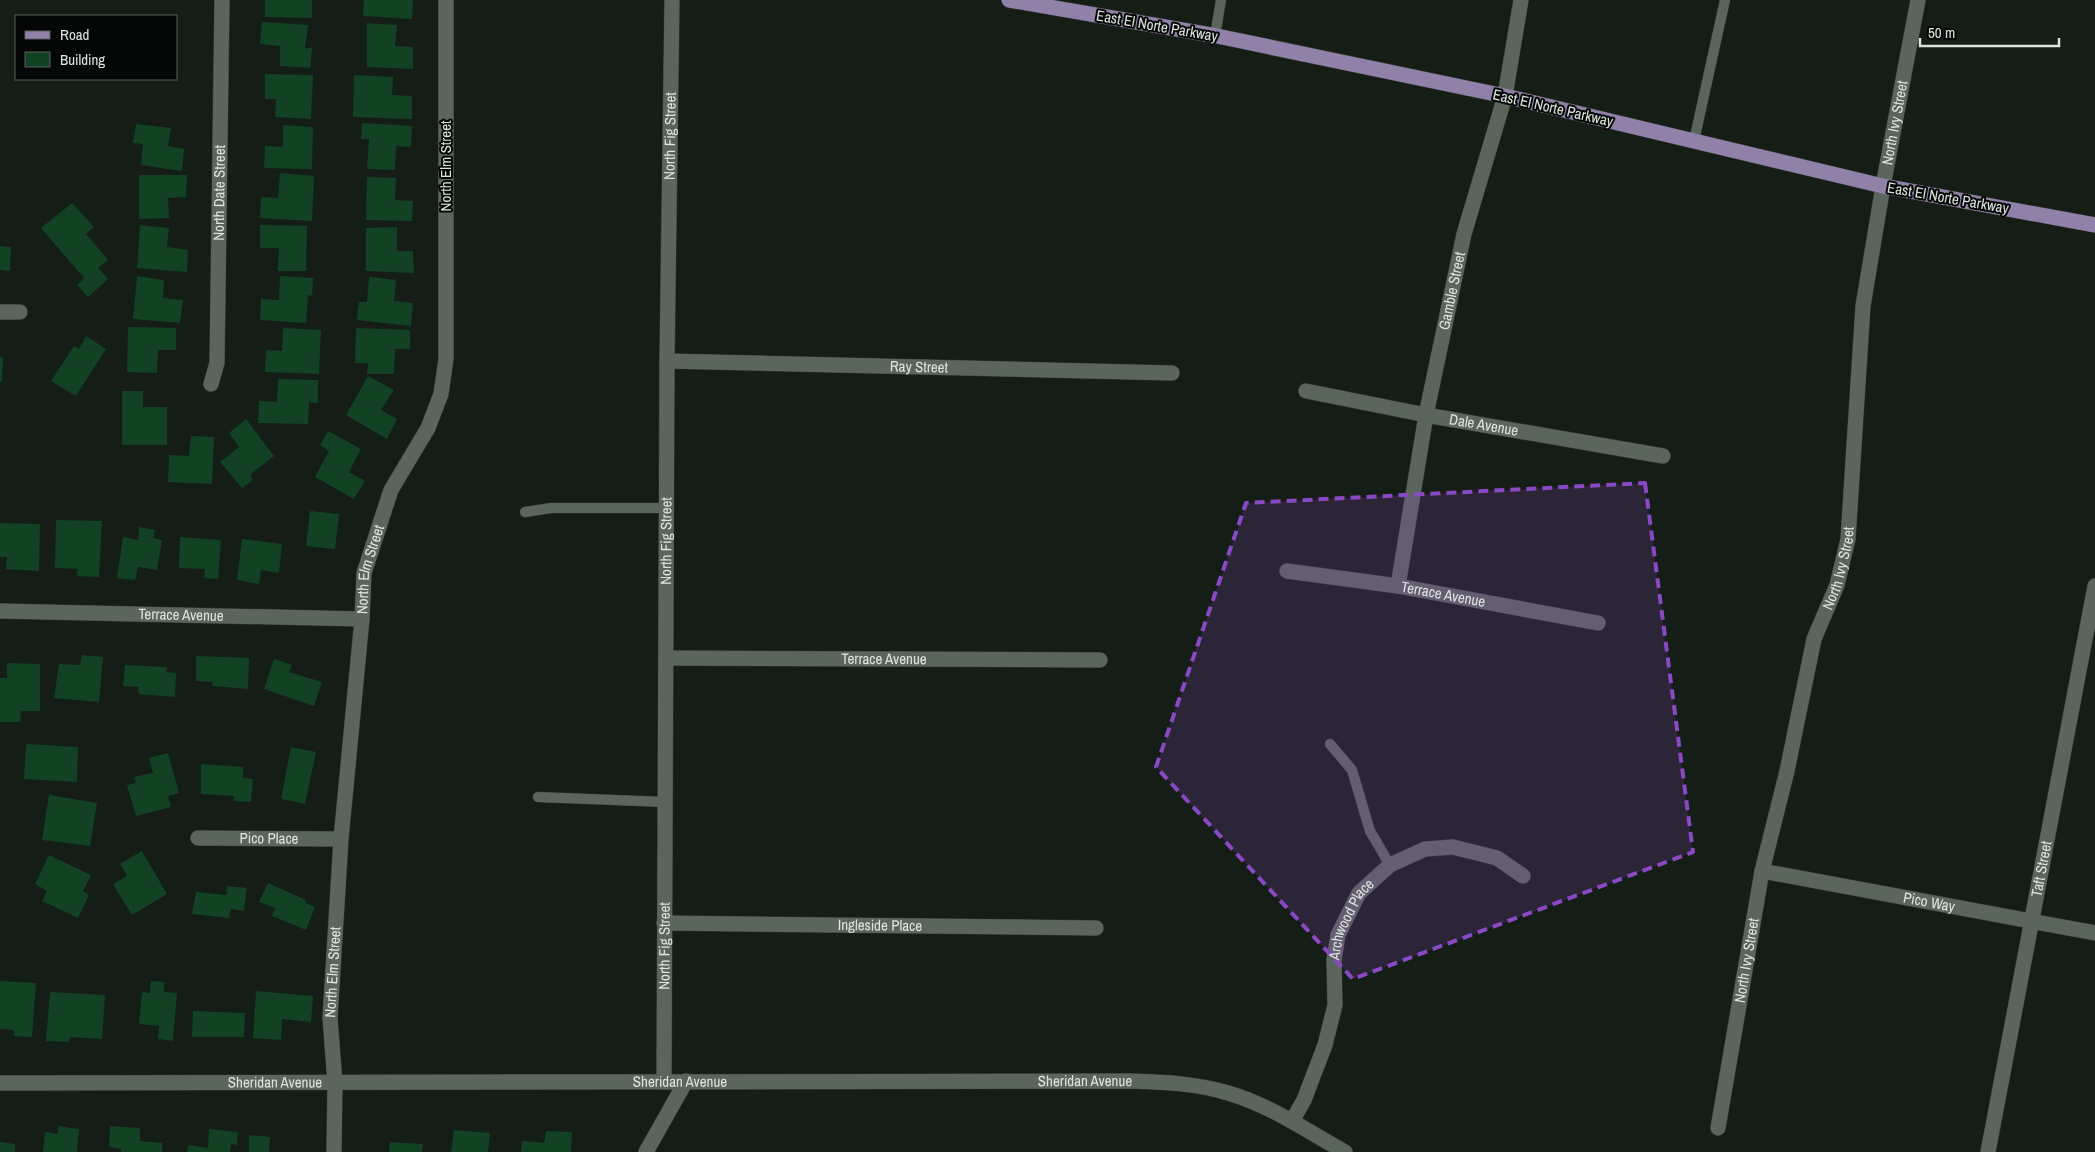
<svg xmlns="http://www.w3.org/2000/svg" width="2095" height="1152" font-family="'Archivo Narrow',sans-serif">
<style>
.building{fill:#124223}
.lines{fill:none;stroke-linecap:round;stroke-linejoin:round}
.lane-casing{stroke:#323833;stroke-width:11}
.street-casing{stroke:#323833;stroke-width:16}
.secondary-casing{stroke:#323833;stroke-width:16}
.primary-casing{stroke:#323833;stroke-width:16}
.lane{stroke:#5a655c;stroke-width:10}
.street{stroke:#5a655c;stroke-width:15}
.secondary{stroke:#5a655c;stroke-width:15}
.primary{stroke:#9181a8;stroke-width:15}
.marked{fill:#8a48c4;fill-opacity:0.2;stroke:#8a48c4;stroke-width:4;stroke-dasharray:10 6;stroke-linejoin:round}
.labels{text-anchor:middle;stroke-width:4;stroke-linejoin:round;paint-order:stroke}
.street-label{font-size:15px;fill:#dde4df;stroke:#040705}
</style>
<rect width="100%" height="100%" fill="#141d16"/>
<path class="building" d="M265,0H312V18L265,17Z
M364,0H413L412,19L363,16Z
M262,22L308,25L305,48H312L310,68L280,66V46L260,44Z
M367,23L397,25L395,46L413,47V69L367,67Z
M265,74L313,75L311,119L275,117L276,99H265Z
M354,75L393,77L392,95L412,96V119L353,117Z
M362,123L412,126L411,147L396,146L395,170L367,169L369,139H361Z
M136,124L171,128L168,146L184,149L182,171L141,165L143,144L133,143Z
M283,125L313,127L312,169L264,168L265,146L283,147Z
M280,173L314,176L312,221L260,218L261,197L278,198Z
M139,175H187L186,197L168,198L169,218L139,219Z
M367,177L396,178L395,200L413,201L412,221L366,220Z
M72,203L94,227L86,234L108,260L98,268L108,279L88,297L77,285L84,278L41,228Z
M140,225L169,228L167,247L188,250L187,272L137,268Z
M260,225L307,226L306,271H278L279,248H260Z
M397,227V251H413L414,273L366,271V228Z
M0,246L11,247L10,271L0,270Z
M137,276L164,280L163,298L183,300L180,323L133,319Z
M280,276L313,278L312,296L308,295L306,323L260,320L261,299L279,300Z
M369,277L396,280L394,301L413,303L411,326L357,320L359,302H367Z
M128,327L176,328V350H158L157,373L127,372Z
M283,328L321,330L319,374L265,372L266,350L282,351Z
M356,328L410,330V349H395L394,374H367L368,363H355Z
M86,336L106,349L76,396L51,381L74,346L79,349Z
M0,357H3L2,382H0Z
M368,376L394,390L381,410L397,419L387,439L346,415Z
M278,379L318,380V403L309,402L308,424L258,423L259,401L277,402Z
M122,391H143V407H167V445H122Z
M246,419L274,456L250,475L253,480L242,488L220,462L239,447L229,433Z
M328,431L361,449L349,472L365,481L354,499L315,477L329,451L320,445Z
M191,436L214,437L212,484L168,482L169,455L189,456Z
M310,511L339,514L335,549L306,546Z
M56,520L102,521L99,577L77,576L78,569L55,568Z
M0,523L40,524L39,571L6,569L7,557H0Z
M139,527L155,530L153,538L162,540L157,570L138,567L135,580L117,578L123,537L138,540Z
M180,537L221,540L218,579L204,578L205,569L179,568Z
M242,539L282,544L279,573L261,570L259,584L237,580Z
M82,655L103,657L99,702L54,698L59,664L80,665Z
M196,656L249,658L248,689L212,686L213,682L196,681Z
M274,659L292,665L289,672L322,682L314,706L264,689Z
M7,663L40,664V711H21L20,722H0V678H7Z
M125,665L167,667L166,672L176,673L175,697L139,694L138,687L123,686Z
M26,744L78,747L77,782L24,779Z
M291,747L316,752L305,804L281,799Z
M168,753L179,793L168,796L171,807L136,816L127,785L136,783L134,777L153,773L149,758Z
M201,764L243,767V778L253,779L251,802L234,801V796L201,794Z
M49,795L97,803L90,846L42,840Z
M142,851L167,894L132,915L113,884L127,876L120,864Z
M49,855L91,875L83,891L89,895L78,918L42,901L47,891L35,884Z
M268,883L306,900V903L315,907L306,930L272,916L275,908L259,902Z
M227,886L247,888L244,911L231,909L229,918L192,914L196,892L226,895Z
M0,981L36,983L32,1037L14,1036V1030L0,1029Z
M151,981L164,982V992L177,993L173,1041L158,1039L159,1026L139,1024L142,992L150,993Z
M256,991L313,996L311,1022L282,1019L281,1040L253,1038Z
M50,992L105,995L102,1039L70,1037L69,1042L46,1041Z
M193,1011L245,1013L244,1037H192Z
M58,1126L79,1129L77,1152H43L45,1132L58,1134Z
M110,1126L140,1128V1141L162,1143V1152H121V1149L109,1147Z
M209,1129L238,1132L237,1145L231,1144L230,1152H187L188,1145L208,1148Z
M454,1130L490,1133L488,1152H451Z
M546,1131L572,1132L571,1152H521L522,1141L544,1143Z
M249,1135L270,1137L269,1152H249Z
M0,1142L15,1144V1152H0Z
M390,1142L423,1144L422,1152H389Z"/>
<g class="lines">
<defs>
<path id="lane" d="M1215,36L1221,0
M1694,141L1725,0
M525,512L551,508H667
M1330,744L1352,770L1370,831L1390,865
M538,797L665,802"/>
<g id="street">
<path d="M0,312H20"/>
<path id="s1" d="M667,361L1172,373"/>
<path id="s2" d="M211,384L217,363L222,0"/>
<path id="s3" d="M1306,391L1426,415L1663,456"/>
<path id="s4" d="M1287,571L1398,586L1598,623"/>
<path id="s5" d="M1398,586L1426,415L1464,234L1505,96L1521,0"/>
<path id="s6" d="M0,611L362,619"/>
<path id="s7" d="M666,658L1100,660"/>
<path id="s8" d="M198,838L341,839"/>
<path id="s9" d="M1762,871L2095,933"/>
<path id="s10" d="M664,923L1096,928"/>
<path id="s11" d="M1292,1121L1304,1100L1325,1045L1335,1005L1334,960L1338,935L1359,893L1390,865L1425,849L1453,847L1497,858L1523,876"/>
<path id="s12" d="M1718,1128L1762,871L1787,771L1814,639L1837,585L1848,539L1863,306L1883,186L1918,0"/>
<path id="s13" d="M334,1152L335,1083L330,1018L341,839L362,619L364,573L391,490L428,428L441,394L446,359V0"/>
<path d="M646,1152L686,1081"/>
<path id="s14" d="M1988,1152L2095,586"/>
</g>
<g id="secondary">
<path id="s15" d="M664,1082L667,361L672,0"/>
<path id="s16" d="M0,1083L1128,1081C1162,1082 1195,1083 1228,1093C1270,1105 1307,1131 1345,1152"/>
</g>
<path id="primary" d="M1009,0L1217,36L1505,96L1883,186L2095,225"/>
</defs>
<use href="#lane" class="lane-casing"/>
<use href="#street" class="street-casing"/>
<use href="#secondary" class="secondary-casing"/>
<use href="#primary" class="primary-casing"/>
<use href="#lane" class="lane"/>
<use href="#street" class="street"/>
<use href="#secondary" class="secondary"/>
<use href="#primary" class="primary"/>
</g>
<path class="marked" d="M1645,483L1693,852L1353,979L1156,767L1246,503Z"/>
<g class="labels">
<g class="street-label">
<text transform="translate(1157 26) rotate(10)" y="5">East El Norte Parkway</text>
<text transform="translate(1553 108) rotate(13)" y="5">East El Norte Parkway</text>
<text dy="5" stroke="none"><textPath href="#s12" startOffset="1024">North Ivy Street</textPath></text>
<text dy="5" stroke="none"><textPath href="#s15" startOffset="946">North Fig Street</textPath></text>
<text transform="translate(446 166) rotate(-90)" y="5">North Elm Street</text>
<text dy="5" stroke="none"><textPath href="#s2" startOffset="192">North Date Street</textPath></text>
<text transform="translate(1948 198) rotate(10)" y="5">East El Norte Parkway</text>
<text dy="5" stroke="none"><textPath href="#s5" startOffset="300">Gamble Street</textPath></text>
<text dy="5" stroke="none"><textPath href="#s1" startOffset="252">Ray Street</textPath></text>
<text dy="5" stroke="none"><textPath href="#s3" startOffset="181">Dale Avenue</textPath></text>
<text dy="5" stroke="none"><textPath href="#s15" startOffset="541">North Fig Street</textPath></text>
<text dy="5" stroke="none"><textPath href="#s12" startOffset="574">North Ivy Street</textPath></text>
<text dy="5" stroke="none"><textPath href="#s13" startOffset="585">North Elm Street</textPath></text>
<text dy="5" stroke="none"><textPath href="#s4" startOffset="158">Terrace Avenue</textPath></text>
<text dy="5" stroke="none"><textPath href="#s6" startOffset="181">Terrace Avenue</textPath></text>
<text dy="5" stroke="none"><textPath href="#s7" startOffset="218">Terrace Avenue</textPath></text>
<text dy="5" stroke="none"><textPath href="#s8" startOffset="71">Pico Place</textPath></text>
<text dy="5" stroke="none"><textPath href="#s14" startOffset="288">Taft Street</textPath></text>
<text dy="5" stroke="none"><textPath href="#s9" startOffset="170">Pico Way</textPath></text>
<text dy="5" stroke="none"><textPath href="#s11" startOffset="214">Archwood Place</textPath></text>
<text dy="5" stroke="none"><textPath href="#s10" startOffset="216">Ingleside Place</textPath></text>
<text dy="5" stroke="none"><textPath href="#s15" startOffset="136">North Fig Street</textPath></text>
<text dy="5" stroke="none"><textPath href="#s12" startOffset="170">North Ivy Street</textPath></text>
<text dy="5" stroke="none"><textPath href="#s13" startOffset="180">North Elm Street</textPath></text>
<text dy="5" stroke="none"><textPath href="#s16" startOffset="1085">Sheridan Avenue</textPath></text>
<text dy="5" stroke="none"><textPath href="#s16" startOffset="680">Sheridan Avenue</textPath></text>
<text dy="5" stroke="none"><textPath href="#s16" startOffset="275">Sheridan Avenue</textPath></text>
</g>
</g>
<rect x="15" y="15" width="162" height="65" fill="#040705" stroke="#5b5f5c"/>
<rect x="25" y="31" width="25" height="8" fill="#9181a8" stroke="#5b5f5c"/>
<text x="60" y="40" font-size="15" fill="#dde4df">Road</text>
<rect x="25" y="52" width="25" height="15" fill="#124223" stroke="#5b5f5c"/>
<text x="60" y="65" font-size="15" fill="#dde4df">Building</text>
<path d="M1920 38v8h139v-8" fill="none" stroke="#dde4df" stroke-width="2.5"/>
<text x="1928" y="38" font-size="15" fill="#dde4df" stroke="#040705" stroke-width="4" paint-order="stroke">50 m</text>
</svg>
